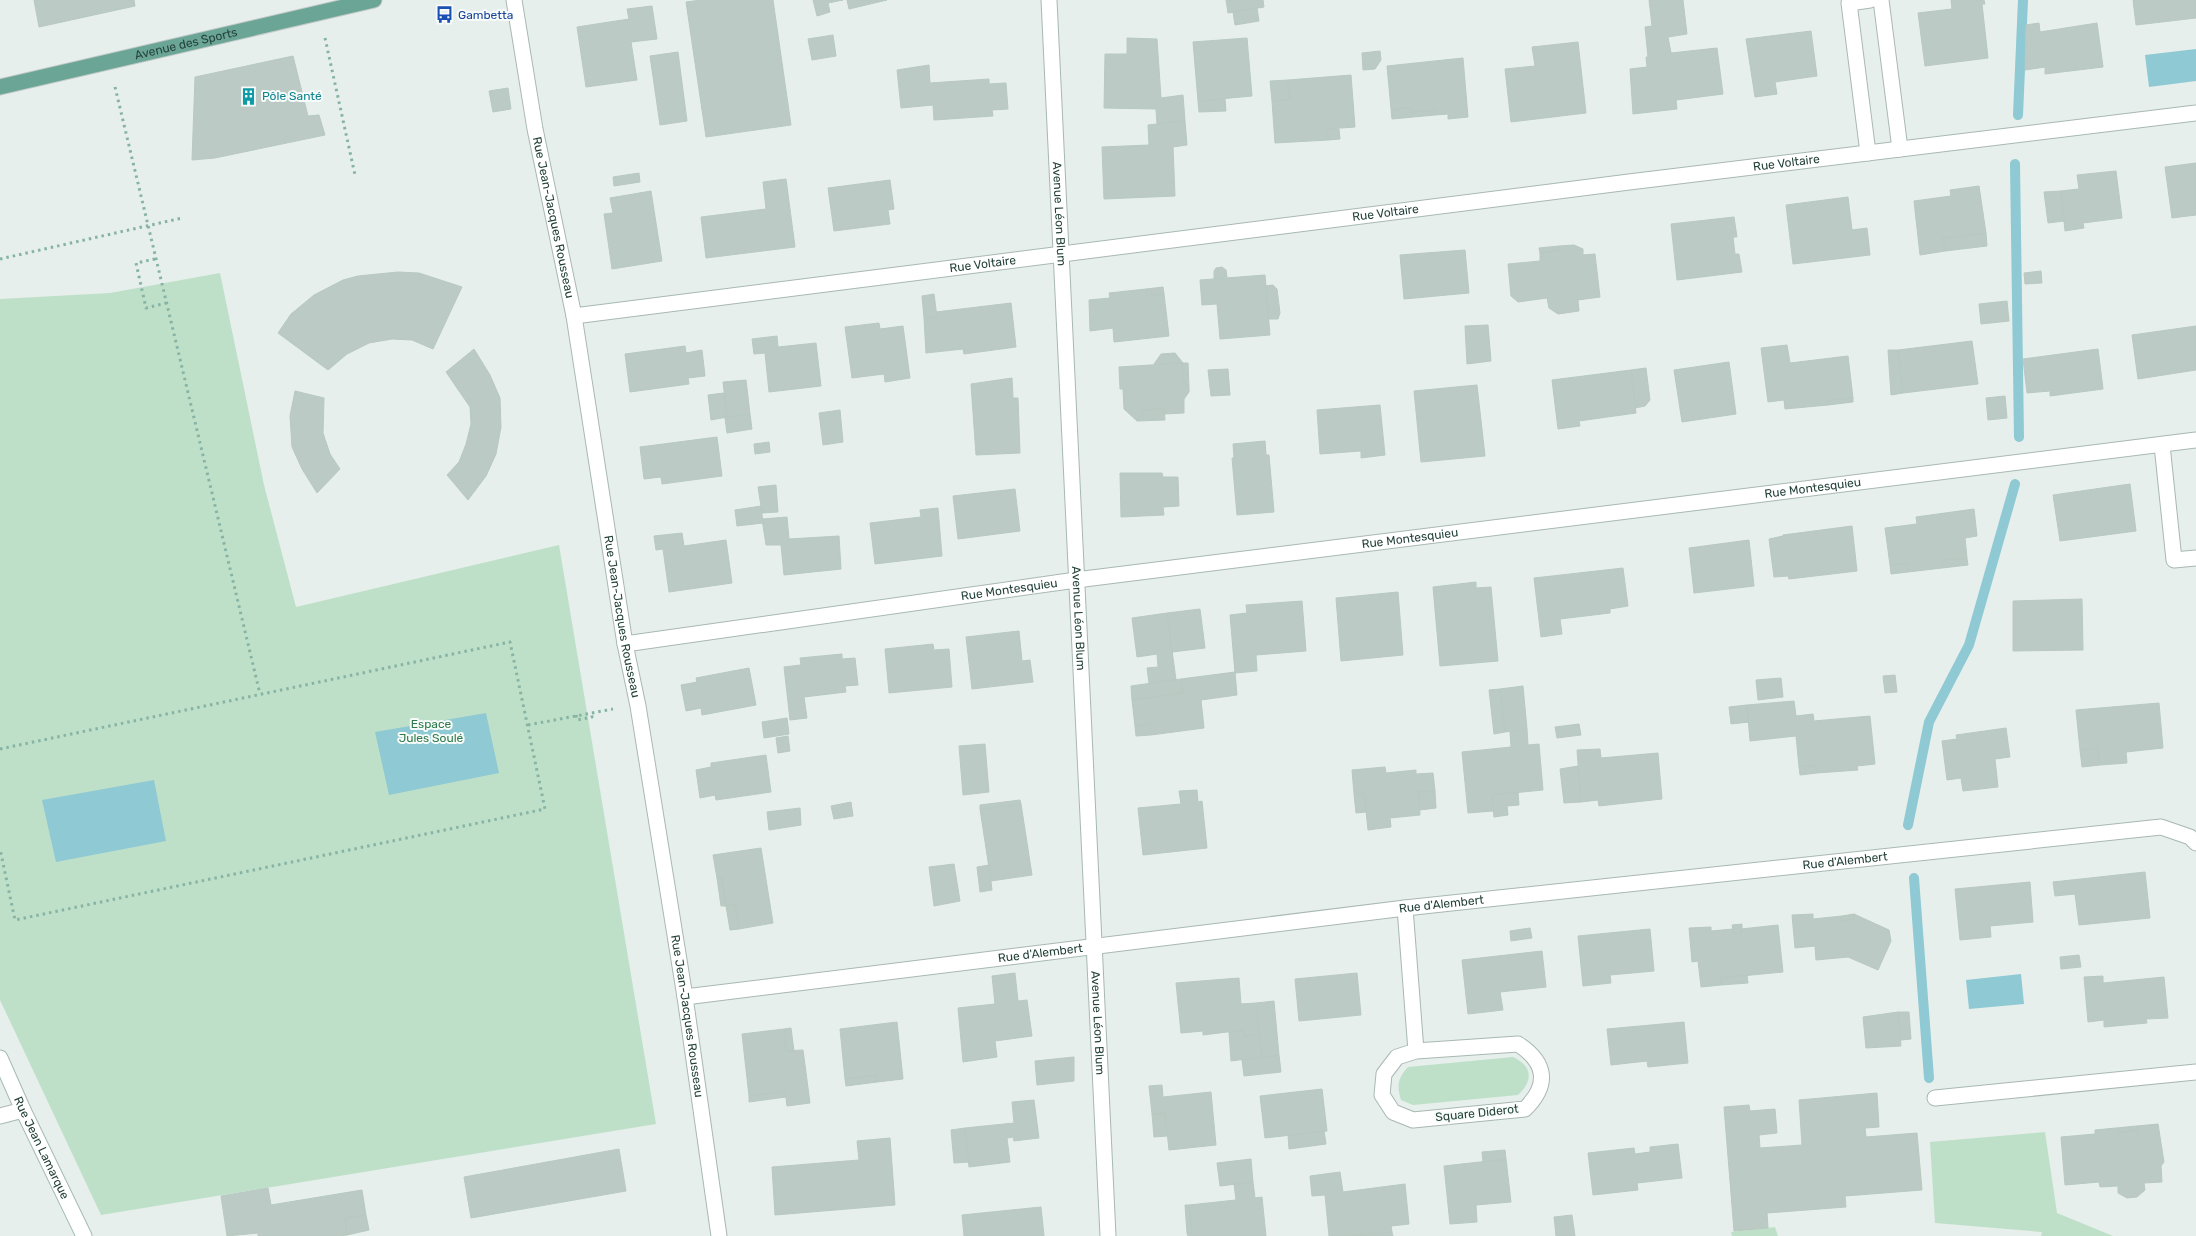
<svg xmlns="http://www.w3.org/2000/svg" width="2196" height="1236" font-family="Rubik,sans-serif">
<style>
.green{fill:#bfe0c8}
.water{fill:#8ec9d4}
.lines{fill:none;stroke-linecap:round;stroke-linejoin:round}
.stream{stroke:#8ec9d4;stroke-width:10}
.building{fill:#bbcac4;stroke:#b8c9c2}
.lane-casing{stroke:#a8b8b2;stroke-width:17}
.street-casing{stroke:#a8b8b2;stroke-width:17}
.secondary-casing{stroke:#a4bbb3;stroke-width:17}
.primary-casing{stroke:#c2cac8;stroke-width:17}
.path{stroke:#86b3a5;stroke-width:3;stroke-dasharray:2.5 4;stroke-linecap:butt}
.lane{stroke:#fff;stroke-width:15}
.street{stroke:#fff;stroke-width:15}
.secondary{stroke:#fff;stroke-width:15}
.primary{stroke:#6aa596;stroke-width:15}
.labels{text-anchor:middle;stroke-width:4;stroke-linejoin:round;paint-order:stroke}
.transit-label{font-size:12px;fill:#164399;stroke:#f7fbf9;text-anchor:start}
.street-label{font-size:12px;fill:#24423a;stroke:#f7fbf9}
.culture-label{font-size:12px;fill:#0d838f;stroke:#f7fbf9;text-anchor:start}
.park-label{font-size:12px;fill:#2d7a4b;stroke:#f7fbf9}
</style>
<rect width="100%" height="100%" fill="#e6efeb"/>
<path class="green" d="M220,273L264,485L296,607L559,545L656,1124L101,1215L0,1000V299L110,293Z
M1513,1057C1532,1066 1534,1080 1518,1095L1413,1105L1401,1100C1397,1086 1397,1079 1408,1067Z
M2045,1132L2057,1213L2113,1236H2041L2042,1232L1935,1223L1930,1142Z
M1775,1227L1778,1236H1732L1731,1232Z"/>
<path class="water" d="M2196,49V81L2149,87L2145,55Z
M486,713L499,773L389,795L375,732Z
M154,780L166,841L56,862L42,800Z
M2021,974L2024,1004L1969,1009L1966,980Z"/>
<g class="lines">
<path class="stream" d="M2018,115L2023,0
M2015,164L2019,437
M1908,825L1929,722L1969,645L2015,484
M1914,878L1929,1078"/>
</g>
<path class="building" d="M34,0H134L135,6L39,27Z
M701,0H773L791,125L706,137L686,2Z
M813,0H843L828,3L830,12L817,16Z
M847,0H887L849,9Z
M1226,0H1263L1264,7L1228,13Z
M1649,0H1683L1687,34L1668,37L1671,53L1717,48L1723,94L1676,100L1677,109L1633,114L1630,69L1647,67L1646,57H1648L1645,27L1652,26Z
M1951,0H1984L1985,4H1982L1988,58L1925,66L1918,13L1952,9Z
M2133,0H2196V18L2136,25Z
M652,6L657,39L631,42L637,80L586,87L577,27L629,19L627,9Z
M1257,8L1259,21L1235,25L1233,12Z
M2039,23L2040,32L2097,23L2103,67L2045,74V67L2025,70L2026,25Z
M1811,31L1817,76L1775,82L1777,94L1755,97L1746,39Z
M833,35L836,56L812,60L808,39Z
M1127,38L1157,39L1161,98L1183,95L1185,121L1157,124L1156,109L1104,108L1105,54H1127Z
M1247,38L1252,96L1198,101L1193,42Z
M1578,42L1586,113L1511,122L1505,69L1535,66L1532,47Z
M1380,51L1381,60L1375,69L1363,70L1362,53Z
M678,52L687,121L660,125L650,56Z
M293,56L308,116L319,115L325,135L215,158L192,160L195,77Z
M1463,58L1468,117L1448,119V114L1435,115V110L1410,112V108L1391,109L1387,66Z
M929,65L930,83L989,79V84L1006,83L1008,109L992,110L993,116L934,120L933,105L901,108L897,70Z
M1351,75L1355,127L1327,129L1328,140L1275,143L1272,101L1290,99L1288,80Z
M1288,80L1290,99L1272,101L1270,81Z
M508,88L511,109L493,112L489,91Z
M1225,99L1226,111L1199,112L1198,101Z
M1410,108V112L1435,110V115L1392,119L1391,109Z
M1185,121L1187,145L1173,147L1175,196L1104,199L1102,147L1149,145L1148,125Z
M1327,129H1339L1340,139L1328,140Z
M2196,163V215L2172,218L2165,167Z
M2116,171L2122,218L2083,223L2084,228L2065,231L2061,191L2079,189L2077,175Z
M639,173L640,182L614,186L613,177Z
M786,179L795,247L706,258L701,217L766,209L763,182Z
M890,180L894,209L888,210L890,224L834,231L828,188Z
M1979,186L1986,233L1943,238L1945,251L1920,255L1914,201L1951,196L1950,190Z
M651,191L662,261L612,269L604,214L613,213L610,198Z
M2061,191L2064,221L2048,223L2044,192Z
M1848,197L1852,230L1867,228L1870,255L1793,264L1786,205Z
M1734,217L1737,237H1733L1735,254H1739L1742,272L1677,280L1671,224Z
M1986,233L1987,246L1945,251L1943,238Z
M1574,245L1583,249V255L1595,254L1600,297L1578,300L1579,311L1558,314L1549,308L1547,298L1518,302L1511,296L1508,264L1540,261V253L1559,251V246Z
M1559,246V251L1540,253L1539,248Z
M1465,250L1469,293L1404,299L1400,255Z
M1222,267L1226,270L1227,277L1214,279V271L1216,268Z
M2041,271L2042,283L2025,284L2024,273Z
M398,272L419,273L462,287L433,349L412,340L392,339L369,343L347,354L328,370L278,333L291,314L314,295L343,280L358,276Z
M1265,275L1270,335L1220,339L1217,304L1202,305L1200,280Z
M1273,285L1277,289L1280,313L1278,319H1269L1265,286Z
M1163,287L1164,294L1147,296L1146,289Z
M1146,289L1147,296L1164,294L1169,336L1114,342L1113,328L1090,331L1089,300L1110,298L1109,293Z
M934,294L937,317L924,318L922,296Z
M2007,301L2009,321L1981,324L1979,304Z
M1011,303L1016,347L964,354L963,349L926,353L924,318L937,317L936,312Z
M879,323L880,329L903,326L910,378L885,382L884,374L852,378L845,327Z
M1488,325L1491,361L1467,364L1465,326Z
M2196,326V370L2138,379L2132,335Z
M777,336L778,347L816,343L821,386L769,392L765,353L754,354L752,339Z
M1972,341L1978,384L1903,393L1898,350Z
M1787,345L1790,363L1848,356L1853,398L1828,400V405L1785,409L1784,400L1768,402L1761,348Z
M685,346L686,353L702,350L705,376L688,378L689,384L630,392L625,354Z
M474,349L490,375L500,398L501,427L496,454L486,476L468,500L447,475L459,462L466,444L471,424L470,407L446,372Z
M2098,349L2103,389L2050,396V391L2027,393L2023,359Z
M1888,350H1898L1903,393L1891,395Z
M1175,353L1183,363L1154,364L1161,354Z
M1729,362L1736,414L1682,422L1674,370Z
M1182,363L1183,382L1189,387V392L1184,399V413L1165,414L1164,409L1146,410L1137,421L1124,409L1123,389H1120L1119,367Z
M1182,363H1188L1189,387L1183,382Z
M1646,368L1650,400L1645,406L1635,408L1631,370Z
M1228,369L1230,395L1211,396L1208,370Z
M1631,370L1636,413L1579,421L1580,426L1558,429L1552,380Z
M1012,378L1013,398H1018L1020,453L976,455L971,384Z
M746,380L750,414L727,417L723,382Z
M1477,385L1485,456L1421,462L1414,391Z
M295,391L324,398L323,433L330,454L340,469L317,493L302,469L292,447L290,416Z
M724,393L727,417L711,420L708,395Z
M2005,396L2007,418L1988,420L1986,398Z
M1853,398V402L1828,405V400Z
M1380,405L1385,455L1361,458V451L1320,454L1317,410Z
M1164,409L1165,420L1137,421L1146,410Z
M840,410L843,442L823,445L819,413Z
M750,414L752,429L727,433L725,418Z
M717,437L722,476L662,484L661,477L644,479L640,447Z
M1265,441L1266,455H1269L1274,512L1237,515L1232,458H1234L1233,444Z
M769,442L770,452L755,454L754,444Z
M1120,473H1162L1163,477H1178L1179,506L1163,507L1164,515L1121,517Z
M2130,484L2136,531L2060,541L2053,495Z
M776,485L778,512L762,513L758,487Z
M1015,489L1020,531L958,539L953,496Z
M761,506L763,523L737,526L735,510Z
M938,508L942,556L875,564L870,523L921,517L920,510Z
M1974,509L1977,536L1965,538L1967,558L1942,560V568L1908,572L1907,563L1890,565L1885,528L1917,524L1916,517Z
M787,517L789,539L839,536L841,569L784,575L781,545H766L762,519Z
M1852,526L1857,571L1789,579L1788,576L1774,577L1769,539L1783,536V535Z
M682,533L684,546L726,540L732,583L669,592L663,549L656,550L654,536Z
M1749,540L1754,586L1694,593L1689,548Z
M1967,558L1968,565L1942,568V560Z
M1907,563L1908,572L1891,574L1890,565Z
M1623,568L1628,606L1610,609V613L1560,619L1562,634L1541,637L1534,578Z
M1476,582V588L1491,587L1498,661L1440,666L1433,587Z
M1398,592L1403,655L1341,661L1336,598Z
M2082,599L2083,650L2013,651V601Z
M1302,601L1306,651L1256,655L1257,671L1235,673L1230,615L1247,613L1246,605Z
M1200,609L1205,648L1172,652L1167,613Z
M1167,613L1176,680L1149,683L1147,668L1158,667L1157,654L1137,657L1132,618Z
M1019,631L1022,661L1030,660L1033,682L972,689L966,637Z
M933,644L934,650L949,649L952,687L889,693L885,649Z
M842,654V659L855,658L858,685L845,686L846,692L804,697L807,718L790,720L784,667L801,665L800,658Z
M749,668L756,705L702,715L701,708L686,711L681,685L697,682L696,678Z
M1235,672L1237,695L1201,700L1204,728L1151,735V724L1135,726L1132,700L1183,693L1181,679Z
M1895,675L1897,692L1885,693L1883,676Z
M1781,678L1783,697L1758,700L1756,680Z
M1181,679L1183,693L1132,700L1131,686Z
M1523,686L1527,729L1505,732L1500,689Z
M1500,689L1505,732L1494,734L1489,690Z
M1794,701L1796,716L1813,714L1814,721L1870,716L1875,764L1857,766L1858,770L1817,773L1816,765L1799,767L1796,736L1750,741L1747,705Z
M2159,703L2163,748L2126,752L2127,763L2100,765L2098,748L2080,750L2076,710Z
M1747,705L1749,722L1731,724L1729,707Z
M787,718L789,734L764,738L762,722Z
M1151,724V735L1136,736L1135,726Z
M1579,724L1581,735L1557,738L1555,727Z
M2006,728L2010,757L1995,759L1998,787L1963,791L1961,778L1947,780L1942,741L1957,739L1956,735Z
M1527,729L1528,745L1539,744L1543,790L1492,795L1493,811L1468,813L1462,752L1511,747L1510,732Z
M788,736L790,751L778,753L776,738Z
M985,744L989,792L963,795L959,746Z
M2098,748L2100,765L2082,767L2080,750Z
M1600,749L1601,758L1658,753L1662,799L1599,806L1598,800L1581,802L1577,750Z
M766,755L771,792L716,800L715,795L700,798L696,770L711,767V763Z
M1816,765L1817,773L1800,775L1799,767Z
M1578,766L1581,802L1564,803L1560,769Z
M1385,767L1386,773L1416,770V774L1433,773L1435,791L1418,792L1420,815L1390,818L1391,827L1368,830L1364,793L1354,794L1352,770Z
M1197,790L1198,802L1202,801L1207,848L1143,855L1138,808L1181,804L1179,791Z
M1435,791L1436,808L1420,810L1418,792Z
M1518,792L1519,805L1507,806L1508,815L1494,817L1492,795Z
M1364,793L1366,812L1356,813L1354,794Z
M1020,800L1021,804L980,809V805Z
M851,802L853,816L834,819L831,806Z
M1021,804L1032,875L991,881L980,809Z
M800,808L801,825L769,830L767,812Z
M761,848L773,923L739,929L735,904L726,906L722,877L717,878L713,855Z
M954,864L960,901L934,906L929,867Z
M989,865L992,890L980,892L977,867Z
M2145,872L2150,918L2079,925L2075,894L2055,896L2053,882Z
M722,877L726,906H721L717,878Z
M2030,882L2033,922L1990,926L1991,937L1960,940L1955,889Z
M735,904L739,929L730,930L726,906Z
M1813,914V919L1842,916V921L1853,920L1854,914L1889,930L1891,941L1878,970L1848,957L1816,960L1815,946L1795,948L1792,915Z
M1854,914L1853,920L1842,921V916Z
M1742,924V933L1734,934L1732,925Z
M1778,925L1783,972L1720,978L1721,985L1701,987L1698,961L1692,962L1689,928L1711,927V931L1733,929L1734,934L1742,933L1741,929Z
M1530,928L1532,938L1511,941L1510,931Z
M1650,929L1654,971L1610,975L1611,983L1583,986L1578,936Z
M1542,951L1546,987L1500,992L1503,1010L1468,1014L1462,960Z
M2079,955L2081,967L2061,969L2060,957Z
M1015,973L1018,1001L1027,1000L1032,1036L995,1041L997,1057L963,1062L958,1008L995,1004L992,976Z
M1357,973L1361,1015L1299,1021L1295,979Z
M1747,975L1748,983L1721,985L1720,978Z
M2103,976V983L2164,977L2168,1018L2146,1019L2147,1023L2104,1027V1020L2088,1022L2084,977Z
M1239,978L1241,1004L1256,1003L1259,1035L1244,1036L1243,1030L1203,1035V1031L1181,1033L1176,983Z
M1274,1001L1279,1055L1262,1057L1256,1003Z
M1898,1012H1909L1911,1039L1901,1040Z
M1898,1012L1901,1046L1866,1048L1863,1017Z
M897,1022L903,1079L877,1082L876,1075L845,1079L840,1029Z
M1684,1022L1688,1063L1648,1067L1647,1061L1611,1065L1607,1029Z
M791,1028L794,1051H786L784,1029Z
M784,1029L786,1051L803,1050L810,1103L787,1106L785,1091L749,1096L742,1034Z
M1243,1030L1244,1036L1259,1035L1262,1057L1231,1061L1229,1032Z
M1279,1055L1281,1072L1244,1076L1242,1060Z
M1074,1057V1081L1037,1085L1035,1061Z
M876,1075L877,1082L846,1086L845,1079Z
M1162,1085L1163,1097L1211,1092L1216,1145L1169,1150L1165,1113L1152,1114L1149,1086Z
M1322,1089L1327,1131L1265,1138L1260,1096Z
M785,1091L786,1097L749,1102V1096Z
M1877,1093L1879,1127L1865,1128L1866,1137L1917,1133L1922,1190L1845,1196L1846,1207L1767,1213L1768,1228L1734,1231L1724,1107L1749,1105L1750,1111L1775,1109L1777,1133L1759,1135L1760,1148L1802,1145L1799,1100Z
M1034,1100L1039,1138L1014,1141L1013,1137L1007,1138L1010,1162L969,1167L965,1128L1014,1123L1012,1102Z
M1165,1113L1167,1136L1154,1137L1152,1114Z
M2158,1124L2164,1162L2161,1166L2162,1182L2144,1183L2145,1190L2137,1197L2127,1198L2118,1193V1186L2100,1187L2099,1182L2065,1185L2061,1137L2095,1134V1130L2116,1128V1132L2137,1131V1126Z
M2137,1126V1131L2116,1132V1128Z
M965,1128L969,1162L954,1163L951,1130Z
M1324,1131L1326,1144L1289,1149L1288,1135Z
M890,1138L895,1205L775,1215L772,1167L859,1160L857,1141Z
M1678,1144L1682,1178L1637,1183L1638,1190L1593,1195L1588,1153L1634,1148L1635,1154L1650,1152V1147Z
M619,1149L626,1191L471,1218L464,1177Z
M1505,1150L1506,1159L1483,1162L1482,1152Z
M1251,1159L1253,1182L1220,1186L1217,1163Z
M1506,1159L1511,1202L1476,1205L1477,1222L1450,1224L1444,1166Z
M1340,1172L1343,1192L1405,1184L1409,1224L1391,1226L1392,1232L1352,1236H1329L1325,1195L1312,1196L1310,1176Z
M1253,1182L1255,1198L1262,1197L1266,1236H1188L1187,1233H1192L1189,1205L1236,1200L1234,1184Z
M268,1188L271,1205L362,1190L366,1215L345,1218L347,1235L339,1236H258V1233L227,1236L221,1196Z
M1185,1205H1189L1192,1233H1187Z
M1041,1207L1044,1236H964L962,1215Z
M366,1215L369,1230L347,1235L345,1218Z
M1572,1215L1575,1236H1556L1554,1217Z
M1392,1232L1393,1236H1352Z"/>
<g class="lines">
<defs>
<path id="lane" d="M1881,0L1900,149
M1868,153L1849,3L1870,0
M2162,445L2174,560L2196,558
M1405,908L1416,1051
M1518,1044C1547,1063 1549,1085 1525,1109L1413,1120L1393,1112L1382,1095L1384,1074L1397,1057L1416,1051Z"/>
<g id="street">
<path id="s1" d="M514,0L535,129L574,316L625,644L638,706L685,997L719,1236"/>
<path id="s2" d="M1049,0L1108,1236"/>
<path id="s3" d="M574,316L1629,182L2196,113"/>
<path id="s4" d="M625,644L1076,580L2196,440"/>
<path id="s5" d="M685,997L1405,908L2161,827L2190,837L2196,843"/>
<path d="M1935,1098L2196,1072"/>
<path d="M0,1116L23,1110"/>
</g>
<g id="secondary">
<path id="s6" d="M0,1058L23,1110L84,1236"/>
</g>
<g id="primary">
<path id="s7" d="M0,87L374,0"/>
</g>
</defs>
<use href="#lane" class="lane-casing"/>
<use href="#street" class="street-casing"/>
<use href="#secondary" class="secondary-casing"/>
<use href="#primary" class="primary-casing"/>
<path class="path" d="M325,38L355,175
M115,87L260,694
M0,259L182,218
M155,259L136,263L146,308L166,303
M576,715L577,720L592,717L591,712
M528,725L613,709
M0,749L510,642L545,809L15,920L0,849"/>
<use href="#lane" class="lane"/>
<use href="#street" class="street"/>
<use href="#secondary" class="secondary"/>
<use href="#primary" class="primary"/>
</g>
<defs>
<symbol id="bus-bare" viewBox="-9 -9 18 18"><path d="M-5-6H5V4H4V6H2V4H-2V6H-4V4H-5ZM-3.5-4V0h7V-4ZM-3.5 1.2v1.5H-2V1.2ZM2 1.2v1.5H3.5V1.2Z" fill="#1a4fb4" stroke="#f7fbf9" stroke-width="2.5" paint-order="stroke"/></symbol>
<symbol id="building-bare" viewBox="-9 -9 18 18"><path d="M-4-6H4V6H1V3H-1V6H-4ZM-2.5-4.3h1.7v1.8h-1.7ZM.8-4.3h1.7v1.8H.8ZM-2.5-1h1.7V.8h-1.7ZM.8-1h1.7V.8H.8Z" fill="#0f9aa8" stroke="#f7fbf9" stroke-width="2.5" paint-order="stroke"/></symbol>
</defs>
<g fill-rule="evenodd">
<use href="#bus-bare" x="432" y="2" width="25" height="25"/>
<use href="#building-bare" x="236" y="84" width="25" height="25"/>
</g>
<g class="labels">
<g class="transit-label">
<text x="458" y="19">Gambetta</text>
</g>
<g class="street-label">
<text dy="4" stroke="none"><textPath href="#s7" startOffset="191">Avenue des Sports</textPath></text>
<text dy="4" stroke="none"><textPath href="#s3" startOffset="1222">Rue Voltaire</textPath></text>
<text dy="4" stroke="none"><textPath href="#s2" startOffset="214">Avenue Léon Blum</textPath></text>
<text dy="4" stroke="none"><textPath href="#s3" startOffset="818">Rue Voltaire</textPath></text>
<text dy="4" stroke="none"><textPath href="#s1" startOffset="221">Rue Jean-Jacques Rousseau</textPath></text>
<text dy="4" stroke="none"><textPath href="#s3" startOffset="412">Rue Voltaire</textPath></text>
<text dy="4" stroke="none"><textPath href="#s4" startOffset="1198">Rue Montesquieu</textPath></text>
<text dy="4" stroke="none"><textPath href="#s4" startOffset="792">Rue Montesquieu</textPath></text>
<text dy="4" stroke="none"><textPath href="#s4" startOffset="388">Rue Montesquieu</textPath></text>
<text dy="4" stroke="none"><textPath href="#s1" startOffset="626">Rue Jean-Jacques Rousseau</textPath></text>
<text dy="4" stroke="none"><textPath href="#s2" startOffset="619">Avenue Léon Blum</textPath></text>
<text dy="4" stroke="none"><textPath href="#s5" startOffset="1168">Rue d'Alembert</textPath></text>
<text dy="4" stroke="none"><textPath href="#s5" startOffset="762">Rue d'Alembert</textPath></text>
<text dy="4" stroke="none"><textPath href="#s5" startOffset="358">Rue d'Alembert</textPath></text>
<text dy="4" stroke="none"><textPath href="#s1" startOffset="1031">Rue Jean-Jacques Rousseau</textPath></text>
<text dy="4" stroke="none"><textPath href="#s2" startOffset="1024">Avenue Léon Blum</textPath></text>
<text transform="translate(1477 1113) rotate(-6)" y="4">Square Diderot</text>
<text dy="4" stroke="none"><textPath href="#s6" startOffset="99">Rue Jean Lamarque</textPath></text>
</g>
<g class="culture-label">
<text x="262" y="100">Pôle Santé</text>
</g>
<g class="park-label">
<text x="431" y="728">Espace<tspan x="431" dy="14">Jules Soulé</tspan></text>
</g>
</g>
</svg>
